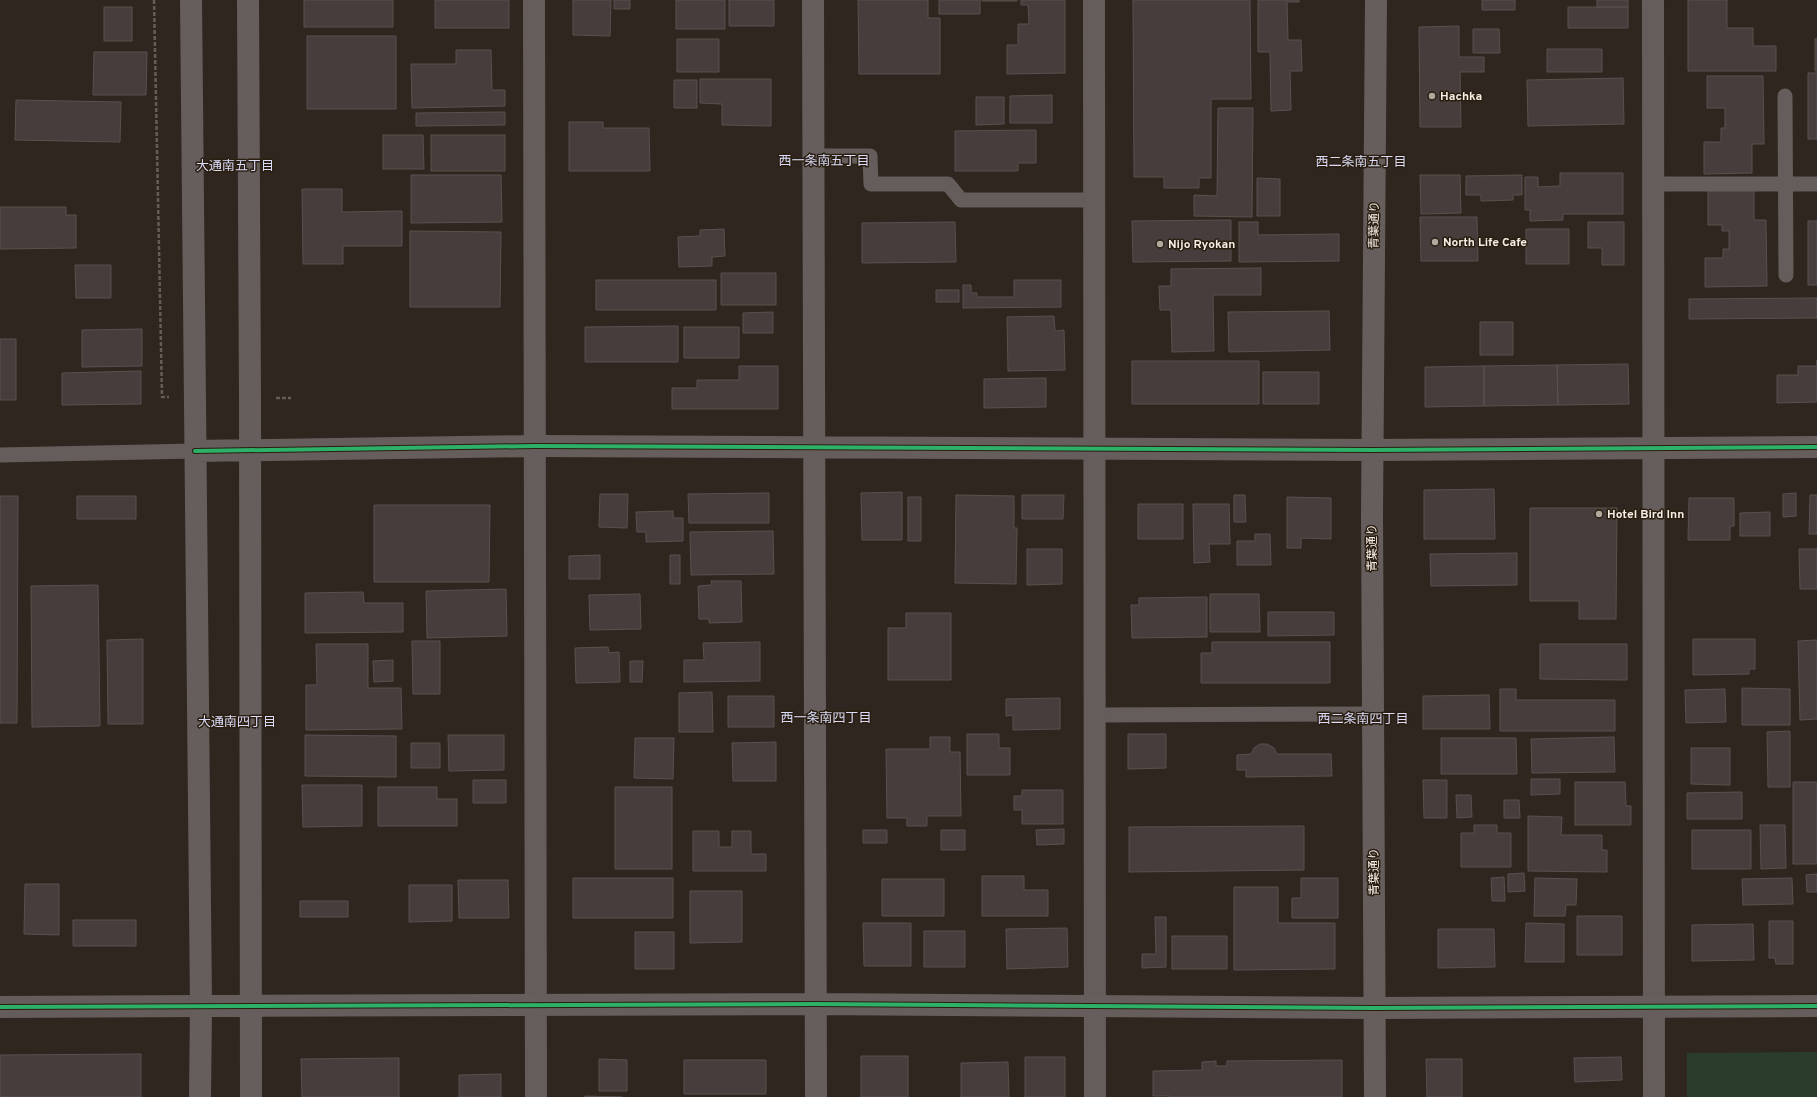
<svg xmlns="http://www.w3.org/2000/svg" width="1817" height="1097" font-family="Overpass,'Noto Sans JP',sans-serif">
<style>
.green{fill:#2a3c2c}
.building{fill:#463d3c;stroke:#59514f}
.lines{fill:none;stroke-linecap:round;stroke-linejoin:round}
.path{stroke:#635d5a;stroke-width:2.5;stroke-dasharray:4 2;stroke-linecap:butt}
.lane{stroke:#645d5b;stroke-width:15}
.street{stroke:#645d5b;stroke-width:22}
.secondary{stroke:#665e5d;stroke-width:22}
.cycleway-casing{stroke:#2a1e10;stroke-width:6}
.cycleway{stroke:#2db169;stroke-width:4}
.poi-dot{fill:#b1a8a0;stroke:#2a1e10;stroke-width:1.5}
.labels{text-anchor:middle;stroke-width:3;stroke-linejoin:round;paint-order:stroke}
.poi-label{font-size:12px;font-weight:bold;fill:#f7eee5;stroke:#2a1e10;text-anchor:start}
.street-label{font-size:12px;fill:#f7eee5;stroke:#2a1e10}
.neighbourhood-label{font-size:13px;fill:#dadcfa;stroke:#2a1e10}
</style>
<rect width="100%" height="100%" fill="#2f271f"/>
<path class="green" d="M1817,1052V1097H1687V1053Z"/>
<path class="building" d="M304,0H393V27H304Z
M435,0H509V28H435Z
M573,0H611L610,36L573,35Z
M614,0H630V9H614Z
M676,0H725V29H676Z
M729,0H774V26H729Z
M858,0H928V18H940V74H859Z
M939,0H980V14H939Z
M982,0H1017V1H982Z
M1021,0H1065V73L1007,74V45H1018V24H1029L1028,5H1021Z
M1133,0H1250L1251,99H1211V178H1199V188H1164V177H1134Z
M1258,0H1299V2H1287L1288,40H1301L1302,71H1290L1291,110L1271,111L1270,52H1258Z
M1482,0H1515V10H1482Z
M1597,0H1628V7H1597Z
M1688,0H1727V28H1753V46H1776V71H1688Z
M104,7H132V41H104Z
M1568,7H1628V28H1568Z
M1459,26V57H1484V72H1460L1461,127H1420L1419,27Z
M1473,29H1499L1500,53H1473Z
M307,36H396V109H307Z
M1817,38V71H1815V39Z
M677,39H719V72H677Z
M1547,49H1602V72H1547Z
M456,50H491L492,90H505V106L412,108L411,64H456Z
M94,52H147L146,95H93Z
M1808,73H1817V139H1808Z
M1707,76H1763L1764,144H1752V173L1704,174V142H1721V128H1725V108H1707Z
M1623,78L1624,124L1528,126L1527,80Z
M700,79H771V126L722,125V104L700,103Z
M674,80H697V108H674Z
M1052,95V123H1010V96Z
M976,97H1004V124L976,125Z
M16,100L121,102L120,142L15,140Z
M1218,108H1253L1252,217L1194,216V195L1217,196Z
M505,112V125L416,126V113Z
M569,122H603V128H649L650,171H569Z
M1036,130V163H1018V171H955V131Z
M383,135H423L424,169H383Z
M431,135H505V171H431Z
M1560,173H1623V214H1563V220L1530,221V210H1525V177H1538V187L1560,186Z
M411,175H501L502,222L411,223Z
M1420,175H1460L1461,213L1421,214Z
M1522,175V195H1513V200L1481,201V195H1466V176Z
M1257,178L1280,179V216H1257Z
M302,189H342V212L402,211V246H343V264H303Z
M1708,190H1754V220H1766L1767,286L1705,287V258H1723V249H1729V231H1722V225H1708Z
M0,207H66V215H76V248L0,249Z
M1420,217H1477L1478,261H1421Z
M1231,220V261L1133,262L1132,221Z
M1808,221H1817V285H1808Z
M955,222L956,262L862,263V223Z
M1239,222H1258V235L1339,234V261L1239,262Z
M1588,222H1624V265H1602V248H1588Z
M724,229L725,256L712,257V266L679,267L678,237L700,236V230Z
M1526,229H1569V264H1526Z
M410,231L501,232L500,307H410Z
M75,265H111V298H76Z
M1261,268V295H1213L1214,351L1172,352L1171,310H1160L1159,286H1171V269Z
M721,273H776V305H721Z
M596,280H716V310H596Z
M1014,280H1061V307L963,308V285H971V293H977V297H1014Z
M936,290H959V302H936Z
M1817,298V318L1689,319V299Z
M1329,311L1330,350L1229,352L1228,312Z
M773,312V333H743V313Z
M1054,316L1055,331L1064,330L1065,370L1008,371L1007,317Z
M1480,322H1513V355H1480Z
M678,326V362H585V327Z
M684,327H739V358H684Z
M142,329V366L82,367V330Z
M0,339H16V400H0Z
M1817,360V402L1777,403V375H1798V366H1817Z
M1132,361H1259V404H1132Z
M1628,364L1629,404L1558,405L1557,365Z
M1557,365L1558,405L1484,406V366Z
M739,366H778V409H672V388H697V380H739Z
M1484,366V406L1425,407V367Z
M141,371V404L62,405V373Z
M1263,372H1319V404H1263Z
M1046,378V407L984,408V379Z
M1494,489L1495,539H1424V490Z
M902,492V540H862L861,493Z
M769,493V523H689L688,494Z
M1796,493V516L1783,517V494Z
M600,494H628L627,528L599,527Z
M956,495L1014,496V528H1017L1016,584L955,583Z
M1022,495H1064L1063,519H1022Z
M1234,495H1245L1246,522H1234Z
M1810,495H1817V534H1809Z
M0,496H18L17,723H0Z
M77,496H136V519H77Z
M908,497H921V541H908Z
M1287,497L1331,498V539L1301,538V548H1287Z
M1689,498H1734V526H1730V540H1688Z
M1138,504H1183V539H1138Z
M1193,504H1229L1230,544H1209L1210,562L1194,563Z
M374,505H490L489,582H374Z
M1530,508H1617L1616,619H1579V601H1530Z
M673,511V518H683V541L646,542V532H637L636,512Z
M1770,512V536H1740V513Z
M773,531L774,574L691,575L690,532Z
M1255,534H1270L1271,565H1237V541H1255Z
M1027,549H1062V584L1027,585Z
M1799,549H1817V589H1800Z
M1517,553V585L1431,586L1430,554Z
M600,555V579H569V556Z
M670,555H680V584H670Z
M711,581H741L742,622L709,623V619H699L698,586L712,585Z
M98,585L100,726L32,727L31,586Z
M506,589L507,636L427,638L426,591Z
M363,592L364,603H403V632L305,633V593Z
M640,594L641,629L590,630L589,595Z
M1210,594H1259L1260,632H1210Z
M1207,597V637L1132,638L1131,605H1139V598Z
M1268,612H1334V635L1268,636Z
M906,613H951V680H888V628H906Z
M143,639V724H108L107,640Z
M1693,639H1755V669H1749V674L1693,675Z
M1817,640V719L1800,720L1798,641Z
M412,641H440V694H413Z
M760,642V681L684,682V660H704L703,643Z
M1212,642H1330V683H1201V653H1212Z
M316,644H368V688H401L402,729L306,730V685H317Z
M1540,644H1627V680L1540,679Z
M608,647L609,653L619,652L620,682L576,683L575,648Z
M393,660V681L374,682L373,661Z
M630,661H643L642,682H630Z
M1742,688L1790,689V725H1742Z
M1500,689H1516V700H1615V731H1500Z
M1725,689L1726,722L1686,723L1685,690Z
M712,692L713,732H679V693Z
M1489,695L1490,729H1423V696Z
M728,696H774V727H728Z
M1060,698V729L1013,730V715L1006,716V699Z
M1790,731V787H1768L1767,732Z
M967,734H999V748H1010V775H967Z
M1128,734H1166V768L1128,769Z
M305,735L396,736V777L305,776Z
M448,735H504V770L449,771Z
M930,737H950V752H960L961,816H927V826H907V818H887L886,749H930Z
M1614,737L1615,772L1532,773L1531,739Z
M635,738H674L673,779L634,778Z
M1441,738H1516L1517,774H1441Z
M776,742V781H733L732,743Z
M411,743H440V768H411Z
M1260,744H1267L1274,748L1277,754H1331L1332,776L1246,777V770H1237V755L1251,754L1254,748Z
M1691,748H1730V785L1691,784Z
M1531,779H1560V794L1531,795Z
M473,780H506V803H473Z
M1423,780H1447V818H1424Z
M1575,782H1625L1626,806H1631V825H1575Z
M1793,782H1817V864H1793Z
M302,785H362V826L303,827Z
M378,787H437V799H457V826H378Z
M615,787H672V869H615Z
M1022,790H1063V824H1022V810H1014V796H1022Z
M1742,792V819H1687V793Z
M1456,795H1471L1472,817L1457,818Z
M1504,800H1519L1520,818H1504Z
M1528,816L1562,817L1561,835H1602V850H1607V872L1528,871Z
M1474,825H1497V833H1511V867H1461V833H1474Z
M1760,825H1785L1786,868L1761,869Z
M1304,826V870L1129,872V827Z
M1064,829V844L1037,845L1036,830Z
M863,830H887V843H863Z
M941,830H965V850H941Z
M1692,830H1751V869H1692Z
M693,831H719V847H732V831H751V854H766V871H693Z
M1524,873L1525,891L1508,892V874Z
M1817,874V892H1807L1806,875Z
M982,876H1024V890H1048V916H982Z
M1504,877L1505,901H1492L1491,878Z
M573,878H673V918H573Z
M1301,878H1338V918H1292V898H1301Z
M1535,878L1577,879L1576,905H1566L1565,916H1534Z
M1792,878L1793,904L1743,905L1742,879Z
M882,879H944V916H882Z
M458,880H508L509,918H459Z
M25,884H59V935L24,934Z
M409,885H452V921L409,922Z
M1234,887H1278V923H1335V969L1234,970Z
M690,891H742V942L690,943Z
M300,901H348V917H300Z
M1577,916H1622V955H1577Z
M1155,917H1166V967L1142,968V954H1156Z
M73,920H136V946H73Z
M1769,921H1793V964H1776L1775,958H1769Z
M863,923H911V966H864Z
M1526,923L1564,924V962H1525Z
M1753,924L1754,960L1692,961V925Z
M1067,928L1068,967L1007,969L1006,929Z
M1438,929H1494L1495,967L1438,968Z
M924,931H965V967H924Z
M635,932H674V969H635Z
M1172,936H1227V969H1172Z
M141,1054V1097H0V1055Z
M861,1056H908V1097H861Z
M1025,1057H1065V1097H1025Z
M1621,1057L1622,1080L1575,1082L1574,1058Z
M399,1058V1097H302L301,1059Z
M599,1059L627,1060V1091H599Z
M1426,1059H1462V1097H1427Z
M684,1060H766V1094H684Z
M1342,1060V1097H1170V1096H1153V1071L1202,1070V1062L1216,1061V1066H1227V1061Z
M1008,1062L1009,1097H961V1063Z
M501,1074V1097H459V1075Z
M585,1096L622,1097H585Z"/>
<g class="lines">
<path class="path" d="M154,0L162,397H169
M276,398H291"/>
<path class="lane" d="M1785,96L1786,275
M815,156H870L871,184H948L961,200H1095
M1653,184H1817
M0,455L195,451
M1095,715L1373,714"/>
<path class="street" d="M534,0L536,1097
M1094,0L1095,1097
M1653,0L1654,1097
M0,1007L201,1006"/>
<path class="secondary" d="M191,0L201,1006L200,1097
M248,0L250,398L251,1097
M813,0L816,1097
M195,451L535,446L1372,450L1817,447
M201,1006L815,1004L1374,1008L1817,1006
M1375,1097L1372,515L1376,0"/>
<defs>
<path id="cycleway" d="M195,451L535,446L1372,450L1817,447
M0,1007L815,1004L1374,1008L1817,1006"/>
</defs>
<use href="#cycleway" class="cycleway-casing"/>
<use href="#cycleway" class="cycleway"/>
</g>
<g class="poi-dot">
<circle cx="1432" cy="96" r="4"/>
<circle cx="1435" cy="242" r="4"/>
<circle cx="1160" cy="244" r="4"/>
<circle cx="1599" cy="514" r="4"/>
</g>
<g class="labels">
<g class="poi-label">
<text x="1440" y="100">Hachka</text>
<text x="1443" y="246">North Life Cafe</text>
<text x="1168" y="248">Nijo Ryokan</text>
<text x="1607" y="518">Hotel Bird Inn</text>
</g>
<g class="street-label">
<text transform="translate(1374 225) rotate(-89)" y="4">青葉通り</text>
<text transform="translate(1372 548) rotate(-90)" y="4">青葉通り</text>
<text transform="translate(1374 872) rotate(-90)" y="4">青葉通り</text>
</g>
<g class="neighbourhood-label">
<text x="824" y="165">西一条南五丁目</text>
<text x="1361" y="166">西二条南五丁目</text>
<text x="235" y="170">大通南五丁目</text>
<text x="826" y="722">西一条南四丁目</text>
<text x="1363" y="723">西二条南四丁目</text>
<text x="237" y="726">大通南四丁目</text>
</g>
</g>
</svg>
